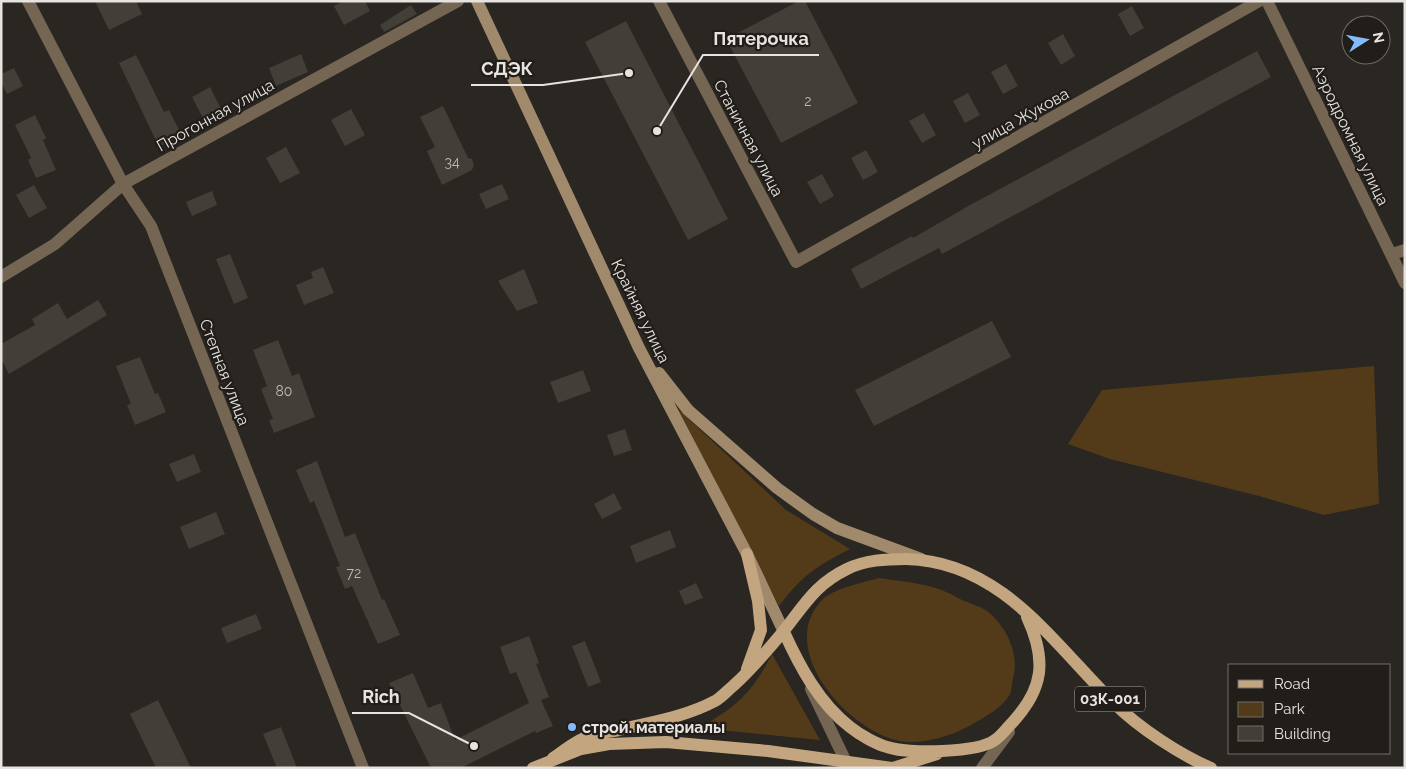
<svg xmlns="http://www.w3.org/2000/svg" width="1406" height="769" font-family="Raleway,sans-serif">
<style>
.green{fill:#533b1a}
.building{fill:#423e38}
.lines{fill:none;stroke-linecap:round;stroke-linejoin:round}
.minor{stroke:#756654;stroke-width:12}
.tertiary{stroke:#756654;stroke-width:12}
.secondary{stroke:#a1896c;stroke-width:12}
.primary{stroke:#c3a57f;stroke-width:12}
.poi-dot{fill:#85bbfb;stroke:#211d18;stroke-width:2}
.labels{text-anchor:middle;stroke-width:4.5;stroke-linejoin:round;paint-order:stroke}
.number-label{font-size:14px;fill:#bdbab6}
.shield{fill:#211d18;stroke:#aba8a4;stroke-width:1}
.shield-label{font-size:15px;font-weight:bold;fill:#e6e3e0}
.street-label{font-size:16px;fill:#e6e3e0;stroke:#211d18}
.poi-label{font-size:16px;font-weight:bold;fill:#e6e3e0;stroke:#211d18;text-anchor:start}
.leader{fill:none;stroke:#e6e3e0;stroke-width:2}
.callout-dot{fill:#e6e3e0;stroke:#211d18;stroke-width:2}
.callout-label{font-size:18px;text-anchor:middle;font-weight:bold;fill:#e6e3e0;stroke:#211d18;stroke-width:4.5;stroke-linejoin:round;paint-order:stroke}
</style>
<rect width="100%" height="100%" fill="#2a2621"/>
<path class="green" d="M1374,366L1379,504L1324,515L1259,496L1110,459L1068,444L1102,390Z
M678,409L786,510L850,549C815,567 803,575 779,606Z
M879,578C896,581 915,582 932,587C941,589 951,594 960,599C968,603 980,606 987,611C1006,626 1018,651 1014,674C1012,681 1012,691 1009,696C1001,708 987,716 976,722C955,735 926,745 900,741C848,731 774,648 823,599C833,589 865,582 879,578Z
M772,654L820,740L699,728C737,706 752,693 772,654Z"/>
<path class="building" d="M95,1H136L142,14L109,30Z
M343,1H365L370,11L344,25L334,6Z
M799,1H805L858,103L781,143L726,39Z
M411,5L417,14L384,32L380,25Z
M1132,6L1144,28L1130,36L1118,14Z
M626,21L728,219L688,240L585,42Z
M1063,34L1075,56L1061,65L1048,43Z
M1257,51L1271,77L942,254L939,248L861,289L851,269L912,236L913,238L970,205Z
M301,54L308,72L276,86L269,68Z
M136,55L164,112L169,110L182,136L159,147L119,63Z
M1006,64L1018,86L1003,94L991,72Z
M14,68L23,86L7,94L1,82V74Z
M210,87L221,109L203,118L192,97Z
M968,93L980,115L965,123L953,101Z
M443,106L468,158L472,159L474,165L472,170L442,185L427,151L435,147L420,117Z
M351,109L365,135L345,146L331,120Z
M924,113L936,135L922,143L909,121Z
M35,115L46,138L43,140L56,170L36,178L28,160L31,158L15,125Z
M286,147L300,173L280,183L266,158Z
M866,150L878,172L863,180L851,158Z
M822,174L834,196L820,204L807,182Z
M502,184L509,199L486,209L479,194Z
M34,185L47,208L29,218L16,195Z
M212,191L217,205L192,216L186,202Z
M230,254L248,298L234,304L216,259Z
M323,267L334,293L304,305L296,285L313,278L311,272Z
M524,269L538,303L517,311L498,281Z
M98,300L107,315L9,374L1,359V344L35,325L32,319L58,303L67,319Z
M992,321L1011,357L874,426L855,390Z
M278,340L292,376L299,373L315,417L274,433L269,420L273,419L261,389L267,386L253,350Z
M140,357L155,394L158,393L166,412L135,425L127,405L131,404L116,366Z
M583,370L591,391L558,403L550,382Z
M625,429L632,450L614,456L607,435Z
M194,454L201,472L177,482L169,464Z
M317,461L345,537L355,533L382,600L384,599L400,635L378,644L352,586L345,589L336,567L340,566L314,501L310,503L296,470Z
M614,493L622,509L602,519L594,504Z
M216,512L225,534L189,549L180,527Z
M670,530L676,547L636,563L630,546Z
M696,583L703,598L685,605L679,591Z
M256,614L262,629L227,643L221,628Z
M529,636L539,663L536,664L549,697L541,700L553,726L536,733L535,731L461,768H431L389,683L413,673L428,708L441,703L455,740L529,703L516,672L510,674L500,647Z
M585,641L601,682L588,687L572,646Z
M158,700L191,768H156L130,714Z
M281,727L297,768H277L263,734Z"/>
<g class="lines">
<path class="minor" d="M28,1L123,184L151,226L363,768
M659,1L796,262L1259,1
M1267,1L1405,283
M1392,254L1405,250
M1,277L55,244L123,184L458,1"/>
<path class="tertiary" d="M811,689L849,768
M982,768L1009,732"/>
<path class="secondary" d="M477,1L639,348L747,554L784,632
M659,373L688,410L777,488L813,514L837,528L921,559"/>
<path class="primary" d="M747,554L758,601L761,630L747,669
M784,632C800,667 819,703 850,727C860,735 876,744 887,747C907,754 978,753 995,740C1001,736 1006,729 1011,724C1044,689 1047,660 1027,617
M553,758C564,751 575,741 587,737C596,733 609,732 619,730C651,722 685,717 715,701C721,698 727,691 733,686C751,670 767,651 782,633C804,606 814,585 847,569C865,560 886,559 906,559C1001,561 1053,643 1114,703C1139,728 1179,754 1211,768
M533,768L581,749L609,744L666,742L768,751L892,768
M893,768L937,754"/>
</g>
<circle class="poi-dot" cx="572" cy="727" r="5"/>
<g class="labels">
<g class="number-label">
<text x="808" y="106">2</text>
<text x="452" y="167">34</text>
<text x="284" y="396">80</text>
<text x="354" y="578">72</text>
</g>
<rect class="shield" x="1075" y="686.5" width="70" height="25" rx="4"/>
<g class="shield-label">
<text x="1110" y="704">03К-001</text>
</g>
<g class="street-label">
<text transform="translate(215 115) rotate(-29)" y="6">Прогонная улица</text>
<text transform="translate(1020 118) rotate(-29)" y="6">улица Жукова</text>
<text transform="translate(1351 135) rotate(64)" y="6">Аэродромная улица</text>
<text transform="translate(749 138) rotate(62)" y="6">Станичная улица</text>
<text transform="translate(641 311) rotate(64)" y="6">Крайняя улица</text>
<text transform="translate(225 372) rotate(69)" y="6">Степная улица</text>
</g>
<g class="poi-label">
<text x="582" y="733">строй. материалы</text>
</g>
</g>
<path class="leader" d="M657 131L703 55H819M629 73L543 85H471M474 746L409 713H352"/>
<g class="callout-dot">
<circle cx="657" cy="131" r="5"/>
<circle cx="629" cy="73" r="5"/>
<circle cx="474" cy="746" r="5"/>
</g>
<g class="callout-label">
<text x="761" y="45">Пятерочка</text>
<text x="507" y="75">СДЭК</text>
<text x="381" y="703">Rich</text>
</g>
<rect width="1406" height="769" fill="none" stroke="#e6e3e0" stroke-width="5"/>
<rect x="1228" y="664" width="162" height="90" fill="#211d18" stroke="#706c68"/>
<rect x="1238" y="680" width="25" height="8" fill="#c3a57f" stroke="#706c68"/>
<text x="1274" y="689" font-size="15" fill="#e6e3e0">Road</text>
<rect x="1238" y="702" width="25" height="15" fill="#533b1a" stroke="#706c68"/>
<text x="1274" y="714" font-size="15" fill="#e6e3e0">Park</text>
<rect x="1238" y="726" width="25" height="15" fill="#423e38" stroke="#706c68"/>
<text x="1274" y="739" font-size="15" fill="#e6e3e0">Building</text>
<g transform="translate(1366 40) rotate(79)"><circle r="24" fill="#211d18" stroke="#706c68"/>
<path d="M0-4L9 19L0 12L-9 19Z" fill="#85bbfb"/>
<text y="-8" font-size="14" font-weight="bold" text-anchor="middle" fill="#e6e3e0">N</text>
</g>
</svg>
